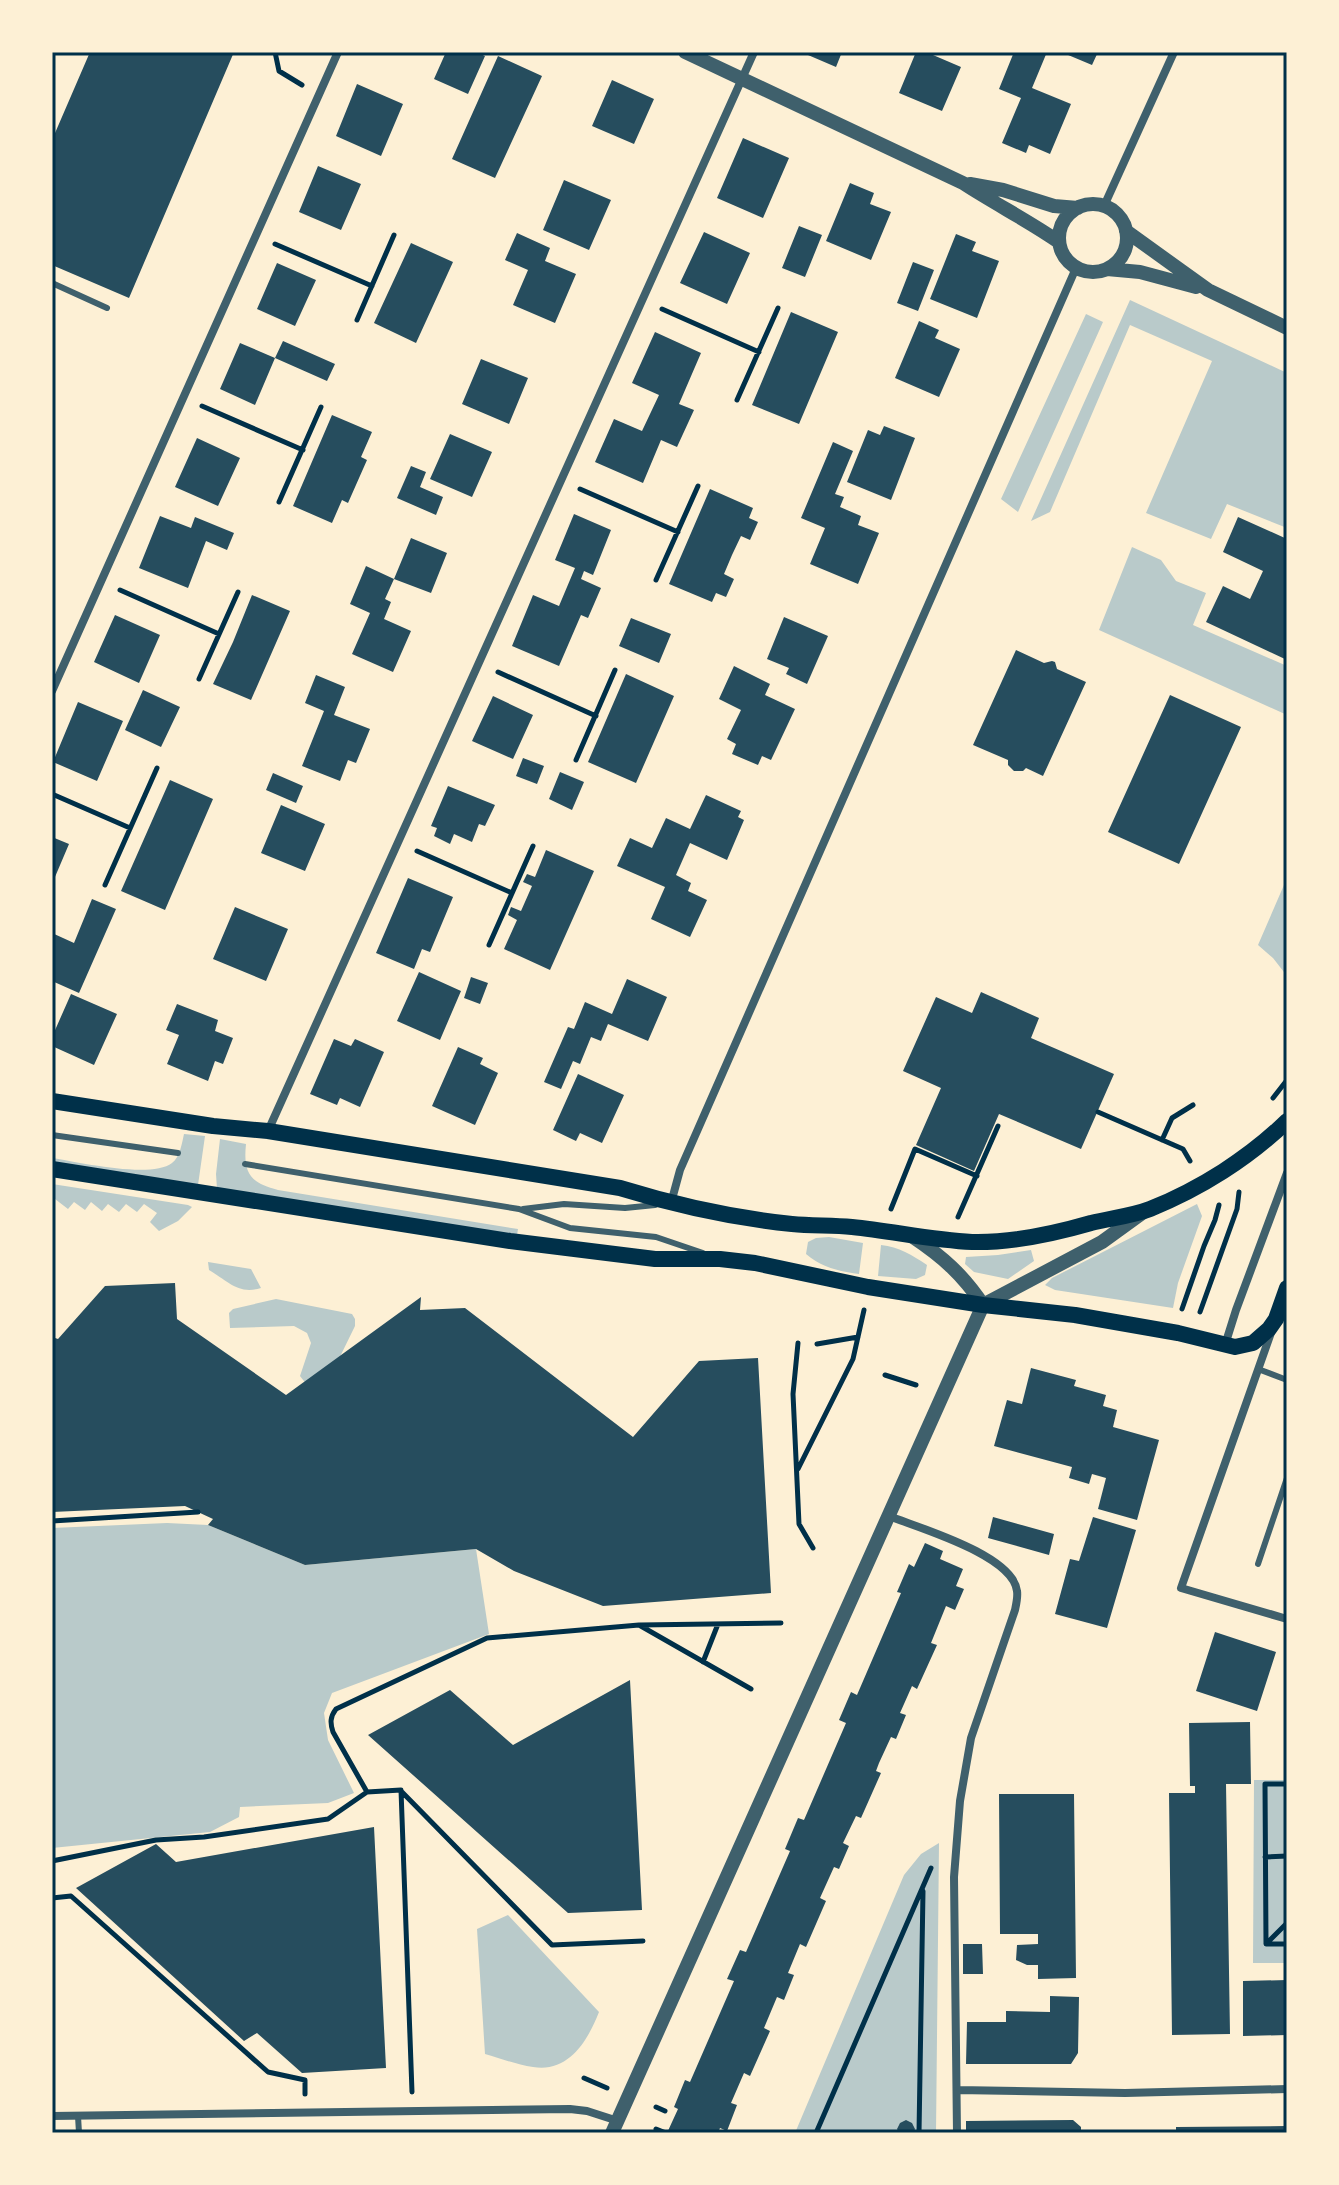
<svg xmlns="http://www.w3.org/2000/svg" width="1339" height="2185" font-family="'Roboto Serif',serif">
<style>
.green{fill:#b9caca}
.building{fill:#264d5e}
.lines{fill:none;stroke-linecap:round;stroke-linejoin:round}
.path{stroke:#003049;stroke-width:5}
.service{stroke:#3f606c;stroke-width:6}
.minor{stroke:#3f606c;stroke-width:8}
.tertiary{stroke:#3f606c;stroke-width:14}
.secondary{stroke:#003049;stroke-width:16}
.neatline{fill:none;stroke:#003049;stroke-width:3}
</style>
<rect width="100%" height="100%" fill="#fdf0d5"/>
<path class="green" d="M1130,300L1287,373V528L1227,504L1211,539L1146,513L1212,361L1130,325L1050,512L1031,521Z
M1086,314L1103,322L1018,512L1001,499Z
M1132,547L1161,560L1176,581L1206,593L1193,625L1287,666V715L1099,630Z
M1287,878V976L1273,958L1258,945Z
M184,1134L205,1136L198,1185L52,1164V1158C78,1162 151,1179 172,1163C180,1157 182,1143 184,1134Z
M220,1139L246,1144C243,1173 250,1183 278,1190L518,1229L517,1235L217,1189L216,1174Z
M52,1184L188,1205L192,1207L178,1221L159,1231L150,1222L157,1213L144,1204L137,1212L126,1204L119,1212L108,1204L102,1211L91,1202L85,1210L74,1202L68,1209L55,1199L52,1201Z
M1197,1204L1202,1216L1178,1283L1173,1308L1055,1290L1045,1285L1052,1278Z
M829,1237L863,1243L859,1274C839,1271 822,1268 806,1254L808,1242L816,1238Z
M881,1245C899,1247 912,1255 927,1265L925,1275L916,1279L878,1276Z
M1031,1250L1034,1261L1008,1279L974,1272L965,1264L966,1257L998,1255Z
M208,1262L251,1269L261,1288C238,1295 228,1281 209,1270Z
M276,1299L352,1314L355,1319V1326L334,1369L307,1385L300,1376L311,1343L307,1333L294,1326L230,1328L229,1313L233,1309Z
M167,1523L208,1525L305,1565L476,1549L489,1634L332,1693L324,1713L328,1740L354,1793L328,1803L240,1807L239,1817L210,1832L52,1848V1528Z
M1254,1780H1287V1963H1253Z
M939,1843L936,2133H795L904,1875L921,1854Z
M508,1915L599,2012C588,2040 569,2073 533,2067C517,2065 500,2058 485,2054L477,1929Z"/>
<path class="building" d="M90,52H234L129,298L52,265V140Z
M446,52H476L485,56L468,94L434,79Z
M801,52H842L836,67Z
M916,52H926L961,67L942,111L899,93Z
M1014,52H1047L1032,88L1071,104L1050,154L1029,145L1026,153L1002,143L1021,98L999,89Z
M1061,52H1098L1092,65Z
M498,56L542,76L495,178L452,159Z
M612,80L654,99L634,144L592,126Z
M357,84L403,104L381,156L336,136Z
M743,138L789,158L763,218L717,198Z
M318,166L361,184L341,230L299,212Z
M564,180L611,200L589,250L543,230Z
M850,183L874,193L870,204L891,212L871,260L826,241Z
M799,226L822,235L805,277L782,268Z
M704,232L750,253L727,304L680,283Z
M517,233L550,248L545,261L576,274L555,323L513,305L528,270L505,260Z
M956,234L976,242L972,251L999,261L977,318L930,299Z
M411,243L453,262L416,343L374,323Z
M913,262L934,270L918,311L897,303Z
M277,263L316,280L295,326L257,309Z
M791,312L838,332L799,424L752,405Z
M919,321L939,330L935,338L960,349L939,397L895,378Z
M655,332L701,353L679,404L694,410L677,447L661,440L643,483L595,462L614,419L642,431L659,395L632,383Z
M283,341L335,364L327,381L275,358Z
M240,343L275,358L255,405L220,389Z
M481,359L528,378L509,424L462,404Z
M332,415L372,432L361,457L367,460L348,503L342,500L332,523L293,506Z
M884,426L915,438L891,500L847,482L868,430L880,435Z
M450,434L492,452L472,497L430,479Z
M197,438L240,458L218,506L175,487Z
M833,442L853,451L835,494L844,497L840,507L861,516L858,525L879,533L858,584L810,564L825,528L801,518Z
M411,466L426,472L420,487L443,497L436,515L397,498Z
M710,489L753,508L749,518L758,522L750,540L741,536L732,555L724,574L734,579L726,597L716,593L712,602L669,584Z
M574,514L611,530L593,575L584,571L581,579L601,588L588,618L581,615L559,666L512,646L533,595L559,606L575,568L555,560Z
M160,516L191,528L195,517L234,533L227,550L206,541L188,588L139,568Z
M1238,517L1287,539V660L1206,622L1223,586L1250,599L1263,571L1223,552Z
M411,538L447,553L431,593L394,579L385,599L391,602L384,619L411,631L393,672L352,654L370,613L350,604L366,566L394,579Z
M252,595L290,611L251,700L213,684L233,642Z
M115,615L160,635L139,683L94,662Z
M784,617L828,636L807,684L786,674L789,668L767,659Z
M631,618L671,634L659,663L619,646Z
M1016,650L1044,663L1052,661L1055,662L1057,669L1086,682L1043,776L1026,768L1023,771H1014L1008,765V760L973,745Z
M734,666L770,684L765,695L795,709L771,760L762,756L758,765L732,754L736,744L727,739L741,710L719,699Z
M626,674L674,696L636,783L588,762Z
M316,675L345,687L334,715L370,729L356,763L348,760L340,781L302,766L324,711L305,703Z
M143,690L180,707L161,747L125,730Z
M1170,695L1241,727L1179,864L1108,832Z
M493,696L533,715L513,759L472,741Z
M78,702L123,721L97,781L53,762Z
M523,758L544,766L537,784L516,776Z
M560,772L584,782L572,810L549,799Z
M273,773L303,786L296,803L266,790Z
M170,780L213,799L165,910L121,891Z
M448,786L495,805L485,826L479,824L472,842L454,834L450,844L434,836L437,828L431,826Z
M706,795L741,811L738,817L744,820L727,860L690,843L676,875L691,883L688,891L707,900L690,937L651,919L665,887L617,866L630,838L652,848L666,818L690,829Z
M281,805L325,824L305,871L261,853Z
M52,837L69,844L52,884Z
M546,850L594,871L550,970L504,949L517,920L508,915L511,907L521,911L532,886L523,882L527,874L535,877Z
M408,878L453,897L430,952L422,949L414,969L376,953Z
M92,899L116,909L79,993L52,981V933L74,943Z
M235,907L288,929L266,981L213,959Z
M419,972L461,991L440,1040L397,1021Z
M471,977L488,983L480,1004L464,998Z
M627,979L667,997L648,1041L608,1024L601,1041L591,1037L580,1064L573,1061L561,1089L544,1082L568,1027L574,1029L585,1002L612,1014Z
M981,992L1039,1018L1031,1038L1114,1074L1081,1149L999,1114L974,1171L916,1145L941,1088L903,1071L936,997L972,1013Z
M71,994L117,1014L94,1065L52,1046V1037Z
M177,1004L218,1020L215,1031L233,1038L223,1064L215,1061L208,1081L167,1064L179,1035L166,1030Z
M334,1039L351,1046L355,1039L384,1052L360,1107L340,1098L337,1105L310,1094Z
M458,1047L483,1058L480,1064L498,1073L475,1125L432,1106Z
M578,1074L624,1095L602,1143L580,1133L576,1141L553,1130Z
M175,1283L177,1319L286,1395L421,1297L420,1310L465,1308L633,1437L699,1361L758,1358L771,1593L603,1606L514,1571L476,1549L305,1565L208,1525L213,1519L185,1506L52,1512V1337L58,1339L105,1286Z
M1031,1368L1076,1380L1074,1386L1106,1395L1103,1406L1117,1410L1113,1427L1159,1440L1137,1520L1098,1509L1106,1478L1092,1474L1089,1484L1069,1478L1072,1467L994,1446L1007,1400L1022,1404Z
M993,1517L1054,1534L1049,1555L988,1538Z
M1093,1517L1136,1530L1107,1628L1055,1614L1070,1559L1079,1561Z
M925,1543L943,1551L940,1559L963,1569L956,1586L964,1589L955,1610L946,1606L931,1643L937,1645L917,1689L912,1686L900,1713L906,1715L896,1739L891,1737L879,1763L876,1771L881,1773L861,1818L856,1816L843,1843L849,1846L839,1869L834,1867L820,1898L826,1901L806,1947L800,1944L788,1973L794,1975L784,2000L777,1997L764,2028L770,2031L750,2076L744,2073L731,2103L737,2105L727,2131L720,2128L718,2133H667L678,2109L674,2107L685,2080L690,2082L734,1981L727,1979L740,1950L746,1952L790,1851L785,1849L798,1818L804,1820L846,1723L839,1720L851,1692L857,1695L901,1593L897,1592L909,1564L914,1567Z
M1215,1632L1276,1652L1257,1711L1196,1691Z
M630,1680L642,1910L568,1913L368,1735L450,1690L513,1745Z
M1250,1722L1251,1784H1226L1230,2034L1172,2035L1169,1793H1195V1786H1190L1189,1723Z
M999,1794H1074L1076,1978L1038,1979V1965H1027L1016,1960L1017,1945L1038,1944V1934H1000Z
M374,1827L386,2068L302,2073L257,2033L244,2041L76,1888L156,1844L176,1862Z
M963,1944H982L983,1974H963Z
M1287,1980V2035L1243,2036V1981Z
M1050,1996L1079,1997L1078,2053L1071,2064H966L967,2022H1006V2011L1050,2012Z
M906,2120L912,2123L915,2129L913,2133H899L897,2129L900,2123Z
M1073,2120L1081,2127V2133H966V2121Z
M1287,2126V2133H1176V2127Z"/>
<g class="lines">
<path class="path" d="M275,52L279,71L302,85
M275,244L372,286
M662,309L759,352
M357,320L394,235
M737,400L778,308
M202,406L303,450
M580,489L678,532
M279,502L321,407
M656,580L698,486
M120,590L219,634
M498,672L596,716
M199,679L238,592
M576,760L615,670
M52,794L130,828
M417,851L512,893
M105,885L157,768
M489,945L533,846
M1273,1098L1287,1080
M1098,1112L1183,1149L1190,1161
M1162,1140L1172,1118L1193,1105
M891,1209L915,1149L977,1176
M958,1217L998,1126
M1182,1309L1204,1246L1215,1220L1219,1205
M1200,1312L1237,1209L1239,1192
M798,1343L793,1394L799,1524L813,1548
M817,1344L858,1337
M885,1375L916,1385
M798,1469L853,1359L864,1310
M52,1521L198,1512
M640,1625L781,1623
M703,1662L718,1624
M1287,1784H1265L1266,1944H1287
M401,1791L552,1945L643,1941
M367,1792L333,1732C330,1723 330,1717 336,1709L487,1638L639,1625L751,1689
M1265,1857L1287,1856
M52,1861L156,1840L204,1837L328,1819L367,1792L401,1790L412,2092
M52,1898L71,1896L268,2072L305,2080V2094
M1267,1943L1287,1923
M584,2078L607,2088
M656,2107L665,2111
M656,2129L666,2133
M816,2133L931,1868
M919,2133L923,1891"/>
<path class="service" d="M52,283L107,308
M52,1135L178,1153
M245,1164L519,1209L570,1228L656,1237L703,1253
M523,1209L564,1204L625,1208L655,1205
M1258,1369L1287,1380
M1258,1564L1287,1478
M78,2116L79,2133"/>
<path class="minor" d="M1104,206L1174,52
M52,691L338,52
M268,1131L754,52
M671,1203L680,1170L1076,268
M1272,1330L1181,1588L1287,1619
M1225,1345L1236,1310L1287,1173
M889,1516C919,1528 1013,1555 1017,1591C1018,1597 1016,1605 1015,1610L971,1738L960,1801L954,1877L957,2133
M957,2090L1125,2093L1287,2089
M52,2116L570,2109L587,2111L618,2121"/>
<path class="tertiary" d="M685,52L963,183C995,204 1029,221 1059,242
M970,184L1003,190L1054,206L1078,208
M1059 238a34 34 0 1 1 68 0a34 34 0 1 1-68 0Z
M1126,231L1208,290L1287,328
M1107,269L1140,272L1196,287
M913,1237C943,1257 963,1275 983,1305
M983,1305L1102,1242L1142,1213
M612,2133L983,1305"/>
<path class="secondary" d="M52,1101L213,1126L268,1131L620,1188C675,1205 734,1218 792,1224C812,1226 832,1225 852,1227C892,1231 932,1240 972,1242C1012,1243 1053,1234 1091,1223C1111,1218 1132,1216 1150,1209C1200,1189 1249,1158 1287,1121
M52,1169L510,1241L655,1259H720L755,1263L868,1287L983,1305L1075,1315L1178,1333L1235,1347L1253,1343L1269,1329L1276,1319L1287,1288"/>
</g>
<rect width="1339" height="2185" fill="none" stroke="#fdf0d5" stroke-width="108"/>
<rect x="54" y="54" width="1231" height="2077" class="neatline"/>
</svg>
